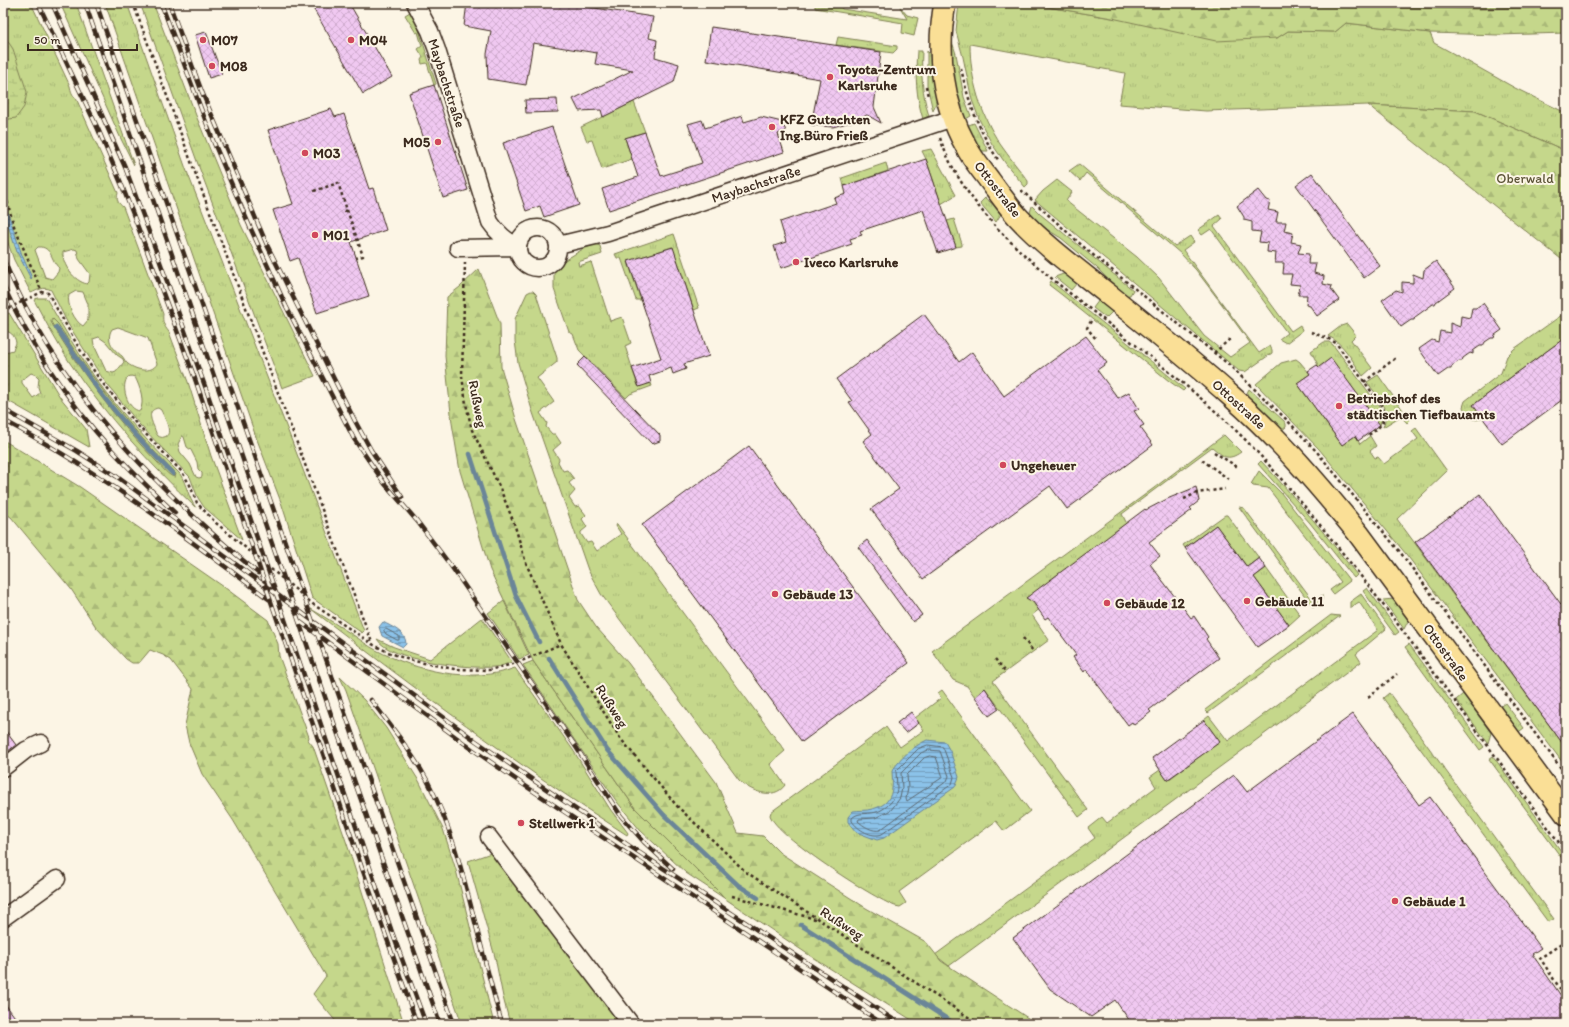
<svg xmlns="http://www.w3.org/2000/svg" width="1569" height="1027" font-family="Itim,sans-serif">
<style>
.grass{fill:url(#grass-tufts);stroke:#808054;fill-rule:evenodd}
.forest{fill:url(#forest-firs);stroke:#808054}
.wetland{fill:url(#wetland-marsh);stroke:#808054}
.water{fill:url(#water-rules);stroke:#6b8598}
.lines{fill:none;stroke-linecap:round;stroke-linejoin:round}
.shore{stroke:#5b676f;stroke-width:1}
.stream{stroke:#6b8598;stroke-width:4.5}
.building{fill:url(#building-cross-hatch);stroke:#3b2a1e}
.minor-casing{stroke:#3b2a1e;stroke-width:19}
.major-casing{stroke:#3b2a1e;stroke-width:24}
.path{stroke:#3b2a1e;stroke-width:2.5;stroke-dasharray:3 3;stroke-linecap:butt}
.minor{stroke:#fcf5e5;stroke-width:16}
.major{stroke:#fadf96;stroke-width:21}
.rail-casing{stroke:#3b2a1e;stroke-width:4.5}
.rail{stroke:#fcf5e5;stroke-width:3;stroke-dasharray:9;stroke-linecap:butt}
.poi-dot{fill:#d1495b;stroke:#fcf5e5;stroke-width:1.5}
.labels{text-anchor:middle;stroke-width:4;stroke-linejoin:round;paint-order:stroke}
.poi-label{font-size:14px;font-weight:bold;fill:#3b2a1e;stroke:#fcf5e5;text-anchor:start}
.street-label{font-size:14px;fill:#3b2a1e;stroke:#fcf5e5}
.park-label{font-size:14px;fill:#5e5539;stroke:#fcf5e5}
</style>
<defs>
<pattern id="grass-tufts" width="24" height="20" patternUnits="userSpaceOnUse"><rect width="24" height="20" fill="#c5d78b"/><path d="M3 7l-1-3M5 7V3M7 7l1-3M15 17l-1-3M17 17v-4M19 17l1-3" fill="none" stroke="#aab978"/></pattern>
<pattern id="forest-firs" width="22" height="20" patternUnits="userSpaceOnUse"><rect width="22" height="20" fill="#c5d78b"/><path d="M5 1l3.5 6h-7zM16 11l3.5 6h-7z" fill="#aab978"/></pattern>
<pattern id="wetland-marsh" width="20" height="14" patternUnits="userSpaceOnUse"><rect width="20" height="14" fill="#c5d78b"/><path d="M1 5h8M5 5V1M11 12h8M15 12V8" fill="none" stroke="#aab978"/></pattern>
<pattern id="water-rules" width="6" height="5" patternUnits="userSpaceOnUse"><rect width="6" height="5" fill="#8bc2e9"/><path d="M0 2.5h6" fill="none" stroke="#739ebc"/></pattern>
<pattern id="building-cross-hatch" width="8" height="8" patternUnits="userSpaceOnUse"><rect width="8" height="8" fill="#f0c8f1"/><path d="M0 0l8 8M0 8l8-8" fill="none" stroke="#cfacce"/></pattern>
</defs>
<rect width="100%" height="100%" fill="#fcf5e5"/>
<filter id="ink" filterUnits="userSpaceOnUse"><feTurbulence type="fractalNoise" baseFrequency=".025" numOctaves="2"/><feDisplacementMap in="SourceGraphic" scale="8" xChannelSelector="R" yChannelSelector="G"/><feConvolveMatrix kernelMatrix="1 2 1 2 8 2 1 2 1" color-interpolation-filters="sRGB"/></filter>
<g filter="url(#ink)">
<path class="grass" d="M3,3H31L70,86C71,91 72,95 76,98L118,193C116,200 118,203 123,207L163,314C162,322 164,326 169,332L188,382L211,456L242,540L204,507L198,498L190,477L139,424L103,379L68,324L51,290C44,286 38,290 31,293L14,260L3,229ZM38,247C52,246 51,261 59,268L58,272L52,279L45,277L35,250ZM74,249L77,250L79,259L90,274L89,282L87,284C74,281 62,265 63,252ZM76,291L83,292L88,304V320L83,326C75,322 66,304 69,295ZM118,327L148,338L157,364C151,374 136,370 128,364C125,362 124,358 122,356C114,350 105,340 112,329ZM99,337L106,342L117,355L123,359L124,362L116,372L113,373L106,371L94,345L93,339ZM131,376L135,377C140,387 145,401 140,411C127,410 120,385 128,377ZM158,408L161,410C163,415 175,435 164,437C162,438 160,437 158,436C155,433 155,428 153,425C150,417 148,410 158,408ZM182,436L184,437L187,447L191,450L197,462L198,469L202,473V477L199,478L196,477L190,464L180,452L178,444Z
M60,3H76L134,165L121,139Z
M105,3H127L186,169L300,462L364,631L362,633L312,598L281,502L256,437Z
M140,3H153L197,118L241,225L315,376L282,388L199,167Z
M405,3H407L415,17L436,84L434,85L427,63L422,64L421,60L423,57L418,49L422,46L418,32L416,33L405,15L410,12Z
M832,3H838L842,9L907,19L900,7L907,15L918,18L914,36L902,33L903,23L815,8V5L835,7Z
M959,3H1024L1112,18L1277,38L1288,31L1335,32L1346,23L1430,33L1434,43L1456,55L1515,88L1566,113V151L1475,111L1368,105L1206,111L1119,104L1125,73L970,44C970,79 981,115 1000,144C1009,157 1019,169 1028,181V184L1025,187L1006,164L992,144L980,121L972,100L963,57L956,31Z
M1277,3H1333L1443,6L1566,3V7L1478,9H1420Z
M948,29L956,54L964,97L971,116L964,120L953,88Z
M838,37L897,46V49L893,53L836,45Z
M917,51H922C921,73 922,94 929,116L923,119C916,97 915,74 917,51Z
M927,51L931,55L936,95L937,100L933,111L927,85Z
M634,102L645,132L625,138L632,159L602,169L592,140L587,141L581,127Z
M974,123L988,151H982L966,126Z
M931,149L956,195L941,204L926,159L922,151Z
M886,163L888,171L844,186L842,178Z
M1079,164L1175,246L1190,236L1194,242L1183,250L1259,353L1270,346L1272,350V353L1245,372L1239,371L1035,200L1043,191L1057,180L1072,192L1066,201L1137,257L1159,278L1204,336L1230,357L1250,343L1224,307L1196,270L1181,254L1086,173L1080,181L1069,171Z
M985,198L994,205L1001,214L996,222L980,203Z
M1032,206L1040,214L1133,290L1130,295L1124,296L1097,268L1061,238L1035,222L1029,216Z
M1219,215L1222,219L1214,226L1291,331L1300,325L1302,331L1286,343L1279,339L1287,333L1211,229L1202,235L1198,230Z
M954,219L962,244V246L956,247L947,221Z
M674,234L699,308L694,310L672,247L628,262L641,300H636L621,258H617L615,254Z
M596,244L600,246L602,254L578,262L579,266L591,262L610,321L622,317L631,343L625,346L638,386L651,383L652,386L630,394L626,398L579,350L573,334L569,332L554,289V271L552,268L583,249Z
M1066,273L1077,283L1071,290L1055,277Z
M1051,281C1095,318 1141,352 1185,389L1183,391L1169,381L1062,295L1049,285Z
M531,291H533L536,294L557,358V362L537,378L554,402L540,413L547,423L546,427L552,434H555L561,443L553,450L559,459L558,462L563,471L567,470L574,479L569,483L575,491L569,498L575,507L579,506L586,515L582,519L587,527L581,532V534L587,543L591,542L597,551L621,534L616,526L617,524L785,751L770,764L785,785C774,801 749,791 739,780L601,594L588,570L532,410L518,363L515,341V319L527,293Z
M37,298H46C63,327 79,355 98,382C123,415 151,445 180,474C187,485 188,497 196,508C150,464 106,416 70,363C57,343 45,321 34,300Z
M1099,300L1113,311L1106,318L1093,308Z
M1566,312V337L1473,405L1483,418C1472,423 1467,416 1463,407L1465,401L1501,373L1507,356L1514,349Z
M9,313L60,397L86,429L89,447L3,398L4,354L6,352L13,350L16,343C15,335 10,331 3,331V315ZM31,373L36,375L39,378L38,387L40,393L33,398L22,383V380Z
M1347,324L1356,335L1351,340L1372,368L1363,376C1353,362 1344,343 1328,336L1341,326Z
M1324,342H1329L1333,345L1383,411L1382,417L1380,425L1319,367L1311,351Z
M1296,359L1300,362L1310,374L1297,383L1342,445L1355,436L1360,444L1370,436L1376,446L1370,451L1375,458L1378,457L1384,464L1418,439L1412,431L1416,428L1447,471L1397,519L1566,748V767L1406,554L1319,449L1256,384L1281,363Z
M1378,375L1410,420L1407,423L1401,416L1383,427C1391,409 1377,396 1367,382Z
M1249,389L1284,421L1286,424V427L1281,431L1249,400L1247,393Z
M1224,435L1241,452C1227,462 1223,456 1212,447L1122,514L1127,524L1027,598L1041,608L1032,615L1049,640L993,681L1088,810L1079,817L985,688L975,697L967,686L953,680L932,651L1154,488Z
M1261,461C1295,497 1327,536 1357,575L1354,578L1310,523L1258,464Z
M1259,471L1281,493L1350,581L1333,594L1330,590L1341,582L1268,488L1253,486L1251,484Z
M1239,507L1244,508L1314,602L1322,595V600L1313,607Z
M1225,515H1227L1259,558L1247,567L1216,525L1185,548L1183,545Z
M1266,568L1300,615L1289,625L1254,577Z
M1367,588L1399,632L1395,635L1363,591Z
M1361,594L1386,629L1356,654L1361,662L1243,750L949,966L935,955L1095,838L1088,828L1102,817L1107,823L1156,787L1150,777L1160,770L1168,780L1219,742L1204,720L1209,716L1228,741L1378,630L1359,602L1350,608V602Z
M1394,599L1409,619L1404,629L1383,600Z
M504,601L529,655L519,659L488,613Z
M311,609C325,617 339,626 353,635C361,640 368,646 376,650C416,671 472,684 515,668L573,750L610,809L628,833L627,835C517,765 414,688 311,609Z
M1331,615L1340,616L1208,713L1205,710Z
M482,618L512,662C506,664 500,667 494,667C469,669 390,661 377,639L394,647L430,659Z
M1409,644L1484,747L1480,750L1405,647Z
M533,661L635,808L727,900L686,873L640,830L617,802L523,665Z
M340,677L364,700L386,728L419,781L443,829L456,870L494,1024H462L346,690Z
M942,690L1030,811L1004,831L996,821L899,892L906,903L900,907L895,906C873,898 775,835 770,815L771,812L886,727L900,747L924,730L915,718L941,698L938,693Z
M1389,693L1554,919L1548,922L1383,698Z
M1463,694L1491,733L1488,743L1456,700Z
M1505,703L1524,728L1516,734L1498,708Z
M1493,756L1566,858V864L1489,759Z
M494,852L624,1024H510L503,997L495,957L468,861Z"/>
<path class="forest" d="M1024,3H1276L1356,7L1478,9L1566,7V33L1498,35L1430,33L1346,23L1335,32L1288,31L1277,38L1216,41L1112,18Z
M1368,105L1475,111L1566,151V263Z
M479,269L500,324L501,367L516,419L578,600L596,627L628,663L716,782L738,833L763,836L780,853L866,908L926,942L941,961L1037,1024H918L815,959L727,900L635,808L533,661L490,570L460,471L452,423L445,356L447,297L460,287Z
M3,440L80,487L224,587L268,620L278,644L279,656L309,737L308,740L313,746L347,844L404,1024H338L313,994L326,976L233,820L202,774L189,743L185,725L193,689L171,660L163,655L150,650L139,663H132L126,659L96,627L71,589L11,517L3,512Z"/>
<path class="wetland" d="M3,34L13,49L27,92L24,107L16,118L3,120Z
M52,318L58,324C91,379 130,428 176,474L175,477C169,477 161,466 157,462C116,420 81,373 51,322V320Z"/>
<path class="water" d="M3,198L22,255L32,278L31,279L17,252L3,211Z
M383,622C392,627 406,632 406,644L403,647L382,636L379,627Z
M927,740L945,742L950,751L959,777L955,787L884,838L877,840L856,832L848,822V817L853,811C859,810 866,811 872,809C894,804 893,788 892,771C901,758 912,747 927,740Z"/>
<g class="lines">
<path class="shore" d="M386,629L399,636V640H397L386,634L384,631Z
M928,745L943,747L954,777L952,784L882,834C872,838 858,830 852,821V818C857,813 863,814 870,813C883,813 897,800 897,787C897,782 896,776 896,771L918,749Z
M929,750L940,751L949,776L947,781L880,830C873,832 863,826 858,821L859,819L875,818L891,810L900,798L902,788L901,773L921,753Z
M930,756L936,757L943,777L907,801L906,799L908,788L907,775L924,758Z"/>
<path class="stream" d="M56,327C68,344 78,361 90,378C114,413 143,444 173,474
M470,454L516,596L539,642
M549,658L607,750L664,815L738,885L758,898
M801,925L955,1024"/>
</g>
<path class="building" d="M310,3H349L392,77L363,94Z
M467,3H562L653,17L649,38L657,40L655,57L679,64L674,82L603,117L601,110L579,111L573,99L633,70L595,64L597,53L533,43L526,85L488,79L487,54L491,31L464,26Z
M711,27L881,52L874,107L881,123L867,115L854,121L833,127L811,125L820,79L706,60Z
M206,32L222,74L209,78L195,35Z
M434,85L468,190L443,198L409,93Z
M557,99L558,112L526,113L525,100Z
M331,109L335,117L344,114L369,189L373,188L386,230L351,242L369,296L317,313L298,258L290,261L273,210L293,204L268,130Z
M742,116L744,122L761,117L782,122L786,131L778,134L784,152L609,210L602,189L638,177L625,138L645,132L661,176L702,163L688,124L702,120L705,128Z
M552,127L579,205L544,217L540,206L526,211L503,143Z
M926,159L956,247L938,253L923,210L860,231L862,235L850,239L852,244L781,268L774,246L786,242L780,222L836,203L834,198L846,194L844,186Z
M1312,173L1380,266L1364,278L1296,185Z
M1258,190L1266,200L1270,201L1268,210L1278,212L1276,222H1286L1284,231L1293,233L1291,242L1301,244L1298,253L1309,254L1308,264H1316L1314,273L1324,276L1323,284L1332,286L1331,289L1339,300L1317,316L1310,306L1306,305L1307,295H1298L1300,285L1290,284L1292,274H1283L1284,263H1275L1276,253L1267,252L1268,243L1259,242L1261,232L1252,231V222L1244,220V217L1237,206Z
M673,247L709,356L684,364L686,369L673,374L671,368L649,376L651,383L639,387L632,368L661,358L628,261Z
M1436,261L1455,288L1436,302L1435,304H1433L1415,317L1414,320H1411L1401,327L1382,300L1396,290L1402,292V282L1413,283V274L1423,278L1424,270Z
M1483,303L1502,330L1495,335L1494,338H1491L1485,342L1483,346H1480L1473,351V354L1470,353L1463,358L1462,361H1459L1452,366L1451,369H1448L1438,376L1419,349L1432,340L1438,342L1440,331L1450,333V323L1460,327L1461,316L1470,318L1472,308H1476Z
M924,314L959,362L972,352L1004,396L1086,336L1107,363L1097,370L1118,398L1129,392L1139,409L1134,411L1144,425L1140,427L1153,445L1067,509L1050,486L923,579L871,509L899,489L863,441L872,434L849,402L852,401L836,379Z
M1566,337V397L1502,444L1473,405Z
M585,357L660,435V441L652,444L577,365Z
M1331,358L1380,425L1358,441L1355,436L1342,445L1297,383L1310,374L1308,371L1317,365L1319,367Z
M749,446L909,663L802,742L642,525Z
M1196,487L1199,501L1190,508L1192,510L1149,542L1160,556L1150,564L1191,618L1194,616L1208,637L1206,639L1219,658L1149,710L1151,712L1134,725L1132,722L1128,725L1086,669L1084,672L1073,657L1076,655L1048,617L1045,619L1033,602L1026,598L1145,509L1146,510L1167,499Z
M1480,494L1566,611V748L1415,542Z
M1216,525L1247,567L1259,558L1266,568L1254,577L1289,625L1257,647L1185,548Z
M867,540L922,615L913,622L858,547Z
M985,688L999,709L989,716L975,697Z
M911,712L919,723L906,733L897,723Z
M1353,714L1419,805L1430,797L1541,948L1532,954L1566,1003V1024H1132L1115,1000L1091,1017L1050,989L1013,938L1234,775L1247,792Z
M1204,720L1220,742L1167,780L1152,758Z
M3,727L16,745L3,755Z
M3,1001L20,1024H3Z"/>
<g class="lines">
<defs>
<path id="minor" d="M415,3L430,31L437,50L490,222C498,234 506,240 518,247
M518 248a20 20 0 1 1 40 0a20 20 0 1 1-40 0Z
M558,245L608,233L953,118
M458,248L518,247
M3,768L26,750L41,743
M489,837L631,1024
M3,918L57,879"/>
<path id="major" d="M945,3C936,52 942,103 966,146C972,159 982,170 990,181C999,193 1008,206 1018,217C1045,246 1078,270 1109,295C1150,328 1192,361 1231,396C1278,437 1319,485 1358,533L1566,814"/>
</defs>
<use href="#minor" class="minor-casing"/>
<use href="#major" class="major-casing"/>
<path class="path" d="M133,3L193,167L373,645
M961,68C968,101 979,132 999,161
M926,86L928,97
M940,138C969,223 1057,282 1124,336C1170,372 1218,410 1258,453C1320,521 1377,596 1432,670C1477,731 1521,791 1566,852
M3,178V186L14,226L42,292
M1021,190L1087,250L1228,364L1286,419L1317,452L1400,552L1566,775
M314,191L338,183L347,210L341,212
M347,210L363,256L356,258
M465,262L462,376L466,404L472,430L499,486L514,523L526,563L561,644L620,738L677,806L746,872L979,1024
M3,311L42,292L48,293L79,348L100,380L138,426L182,472L190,485L197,503L216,523L314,605L374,645L388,652L409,660L454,669L489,670L517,663L561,644
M1091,321L1087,328L1096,339
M1311,332L1329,339L1336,343L1382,406C1389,421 1378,429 1367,436
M1214,353L1230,339
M1364,382L1397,357
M1214,452L1239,468
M1202,460L1230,480
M1184,499L1197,493L1225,489
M1023,638L1033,651
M995,659L1005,671
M1368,697L1397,674
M732,896L815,919
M1566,941L1540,958L1566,998"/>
<use href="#minor" class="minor"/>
<use href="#major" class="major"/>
<defs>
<path id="rail" d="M38,3L98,129L121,183L146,248L194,376L363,871L417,1024
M52,3L125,167L159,259L206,389L392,932L426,1024
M85,3L341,743L440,1024
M96,3L454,1024
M161,3L214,143L250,227L286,306L354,439L385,484L417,521L451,566L576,747L621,816L644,842L673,869
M169,3L202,92L267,245L355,421L371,450L402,497
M3,258C56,388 153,485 258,573
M3,285C30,344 67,400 110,448C131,471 153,492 175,513
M3,409L77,451L116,476L476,741L634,849L900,1024
M3,420C98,470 184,536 270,600
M299,621L472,749L524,785L883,1024
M371,700C391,726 411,751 427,780C450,823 462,870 474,918C483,953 492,989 502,1024"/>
</defs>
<use href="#rail" class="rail-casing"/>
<use href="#rail" class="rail"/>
</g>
</g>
<g class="poi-dot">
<circle cx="203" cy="40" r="4"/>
<circle cx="351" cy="40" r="4"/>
<circle cx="212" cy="66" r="4"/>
<circle cx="830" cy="77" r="4"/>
<circle cx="772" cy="127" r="4"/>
<circle cx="438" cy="142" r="4"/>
<circle cx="305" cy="153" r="4"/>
<circle cx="315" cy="235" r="4"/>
<circle cx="796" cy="262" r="4"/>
<circle cx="1339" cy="406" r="4"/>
<circle cx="1003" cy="465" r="4"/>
<circle cx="775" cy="594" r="4"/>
<circle cx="1247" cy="601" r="4"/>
<circle cx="1107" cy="603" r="4"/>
<circle cx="521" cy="823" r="4"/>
<circle cx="1395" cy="901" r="4"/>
</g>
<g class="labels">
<g class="poi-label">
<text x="211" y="45">M07</text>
<text x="359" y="45">M04</text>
<text x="220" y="71">M08</text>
<text x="838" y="74">Toyota-Zentrum<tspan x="838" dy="16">Karlsruhe</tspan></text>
<text x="780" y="124">KFZ Gutachten<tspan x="780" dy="16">Ing.Büro Frieß</tspan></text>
<text x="430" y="147" text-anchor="end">M05</text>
<text x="313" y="158">M03</text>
<text x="323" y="240">M01</text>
<text x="804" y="267">Iveco Karlsruhe</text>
<text x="1347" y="403">Betriebshof des<tspan x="1347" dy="16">städtischen Tiefbauamts</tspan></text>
<text x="1011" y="470">Ungeheuer</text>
<text x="783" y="599">Gebäude 13</text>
<text x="1255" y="606">Gebäude 11</text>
<text x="1115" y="608">Gebäude 12</text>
<text x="529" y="828">Stellwerk 1</text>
<text x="1403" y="906">Gebäude 1</text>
</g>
<g class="street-label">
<text transform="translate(447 83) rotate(72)" y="5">Maybachstraße</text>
<text transform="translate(756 184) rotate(-18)" y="5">Maybachstraße</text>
<text transform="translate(998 189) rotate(52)" y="5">Ottostraße</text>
<text transform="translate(478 404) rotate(79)" y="5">Rußweg</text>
<text transform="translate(1239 404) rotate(42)" y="5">Ottostraße</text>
<text transform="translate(1446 652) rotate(54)" y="5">Ottostraße</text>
<text transform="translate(612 706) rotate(58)" y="5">Rußweg</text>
<text transform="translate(842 923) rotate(33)" y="5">Rußweg</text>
</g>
<g class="park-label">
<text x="1525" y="183">Oberwald</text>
</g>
</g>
<rect width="1569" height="1027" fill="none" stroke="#fcf5e5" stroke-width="16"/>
<rect x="8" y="8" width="1553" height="1011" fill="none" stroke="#3b2a1e" stroke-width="1.5" filter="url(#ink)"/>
<path d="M28 44v6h109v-6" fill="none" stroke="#3b2a1e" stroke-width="2"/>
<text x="34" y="44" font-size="12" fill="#3b2a1e" stroke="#fcf5e5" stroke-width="3" paint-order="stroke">50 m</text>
</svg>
